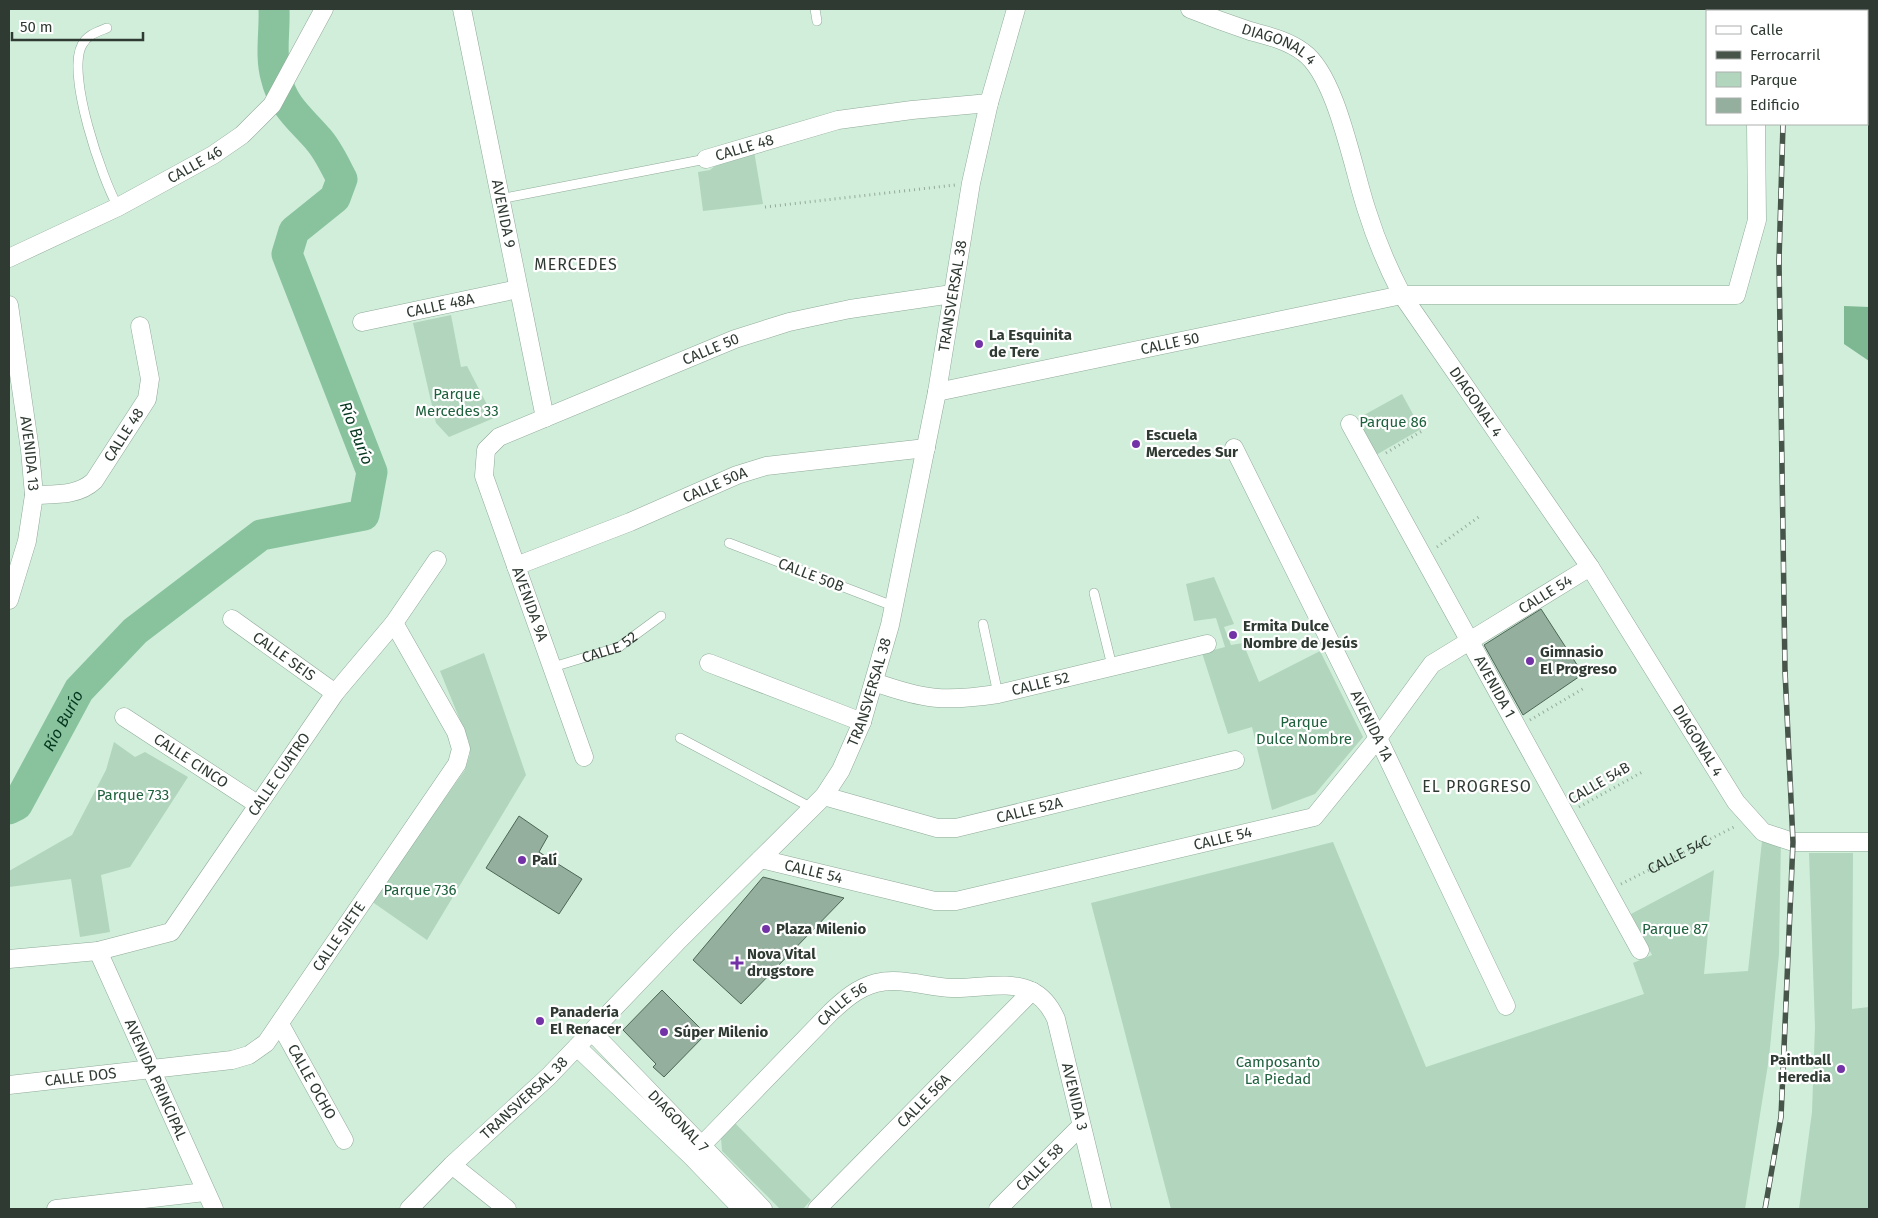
<svg xmlns="http://www.w3.org/2000/svg" width="1878" height="1218" font-family="'Fira Sans',sans-serif">
<style>
.green{fill:#b1d5bd}
.forest{fill:#7db892}
.lines{fill:none;stroke-linecap:round;stroke-linejoin:round}
.river{stroke:#88c39d;stroke-width:31}
.building{fill:#94af9d;stroke:#4d6655}
.lane-casing{stroke:#8faa98;stroke-width:10}
.street-casing{stroke:#8faa98;stroke-width:19}
.path{stroke:#94aa9b;stroke-width:3;stroke-dasharray:1 4;stroke-linecap:butt}
.lane{stroke:#fff;stroke-width:9}
.street{stroke:#fff;stroke-width:18}
.rail-casing{stroke:#46544a;stroke-width:5.5}
.rail{stroke:#fff;stroke-width:4;stroke-dasharray:11;stroke-linecap:butt}
.poi-dot{fill:#7333a7;stroke:#fff;stroke-width:2}
.labels{text-anchor:middle;stroke-width:4.5;stroke-linejoin:round;paint-order:stroke}
.street-label{font-size:15px;fill:#2f3a32;stroke:#fff}
.poi-label{font-size:15px;font-weight:bold;fill:#2f3a32;stroke:#fff;text-anchor:start}
.park-label{font-size:15px;fill:#1e613d;stroke:#fff}
.neighbourhood-label{font-size:16px;letter-spacing:1px;fill:#2f3a32;stroke:#fff}
.water-label{font-size:16px;font-style:italic;fill:#05361e;stroke:#fff}
</style>
<rect width="100%" height="100%" fill="#d1eeda"/>
<path class="green" d="M753,145L763,204L703,211L698,172L710,170L733,151Z
M451,315L461,367L467,366L494,418L449,437L436,423L413,323Z
M1402,394L1421,429L1376,455L1355,420Z
M1214,577L1234,624L1224,627L1231,645L1243,643L1259,682L1320,651L1363,737L1315,794L1272,810L1252,727L1228,734L1202,653L1225,647L1216,618L1194,621L1186,584Z
M484,653L526,775L427,940L371,901L465,770L470,754L469,742L440,671Z
M114,742L135,757L145,752L188,777L130,867L101,875L110,932L80,937L71,879L9,887V871L72,835L106,770Z
M1763,832L1781,837L1779,954L1769,1058L1745,1209H1171L1091,903L1333,842L1426,1067L1644,994L1633,963L1652,955L1631,914L1714,870L1704,974L1748,971Z
M1809,853H1853L1852,1009L1869,1007V1209H1799L1812,1112L1815,1027Z
M735,1123L811,1200L803,1209H780L722,1151L721,1138Z"/>
<path class="forest" d="M1844,306L1869,307V361L1844,344Z"/>
<g class="lines">
<path class="river" id="s1" d="M9,809L17,805L79,690L135,631L261,535L364,515L372,472L287,254L294,231L335,198L342,179C335,166 328,150 318,139C300,118 283,107 276,77C270,56 275,31 274,9"/>
</g>
<path class="building" d="M1541,609L1583,674L1523,715L1484,645Z
M519,816L548,836L539,852L582,879L559,914L486,868Z
M763,877L844,898L741,1004L693,960Z
M662,990L706,1034L664,1077L653,1067L656,1064L623,1030Z"/>
<g class="lines">
<defs>
<g id="lane">
<path d="M815,9L817,21"/>
<path d="M107,28C97,32 87,35 82,45C66,74 102,179 118,207"/>
<path d="M500,199L706,159"/>
<path d="M729,543L893,606"/>
<path d="M1094,593L1112,666"/>
<path d="M983,624L998,694"/>
<path id="s3" d="M553,667L619,647L661,616"/>
<path d="M680,738L812,808"/>
</g>
<g id="street">
<path id="s4" d="M462,9L545,418"/>
<path id="s5" d="M1190,9C1210,17 1229,24 1250,31C1268,36 1287,40 1303,52C1337,76 1353,170 1367,211C1376,240 1388,268 1402,295L1590,567L1736,802L1763,832L1793,842H1869"/>
<path id="s6" d="M706,159L838,120L912,110L989,103"/>
<path id="s7" d="M9,258L118,207L213,155L242,135L272,105L324,9"/>
<path id="s8" d="M9,305L30,450L34,495L27,541L9,600"/>
<path id="s9" d="M362,322L518,289"/>
<path id="s10" d="M937,392L1402,295H1736L1757,220L1756,124"/>
<path id="s11" d="M1350,424L1640,950"/>
<path id="s12" d="M1234,448L1378,738L1506,1006"/>
<path id="s13" d="M34,495C55,494 78,496 94,481L147,399L150,379L140,326"/>
<path id="s14" d="M516,566L630,522L737,475L766,466L926,448"/>
<path id="s15" d="M232,619L335,693"/>
<path d="M709,663L862,722"/>
<path id="s16" d="M874,682C925,700 944,702 998,694L1207,644"/>
<path id="s17" d="M124,717L257,804"/>
<path id="s18" d="M584,757L484,476L486,450L499,437L735,339L789,322L850,309L952,294"/>
<path id="s19" d="M824,796L937,828H956L1235,760"/>
<path id="s20" d="M761,859L935,901H956L1314,817L1378,738L1432,664L1590,567"/>
<path id="s21" d="M98,951L214,1209"/>
<path id="s22" d="M9,959L98,951L171,932L335,693L394,623L437,560"/>
<path id="s23" d="M280,1024L344,1140"/>
<path id="s24" d="M592,1032L763,1209"/>
<path d="M577,1047L692,1157L742,1209"/>
<path id="s25" d="M9,1085L232,1060L249,1055L266,1043L457,764L461,749L456,732L394,623"/>
<path id="s26" d="M702,1145L831,1012C844,1000 857,988 876,983C900,977 927,987 952,988C977,989 1009,980 1031,991C1044,997 1051,1008 1056,1019L1102,1209"/>
<path d="M452,1165L507,1209"/>
<path d="M56,1209L205,1192"/>
<path id="s27" d="M409,1209L452,1165L549,1076L680,939L824,796L841,770L862,722L890,625L937,392L971,183L989,103L1016,9"/>
<path id="s28" d="M817,1209L1032,991"/>
<path id="s29" d="M998,1209L1081,1126"/>
</g>
</defs>
<use href="#lane" class="lane-casing"/>
<use href="#street" class="street-casing"/>
<g class="path">
<path d="M765,207L955,185"/>
<path d="M1386,453L1422,431"/>
<path d="M1437,547L1480,516"/>
<path d="M1530,720L1586,687"/>
<path d="M1579,807L1644,771"/>
<path id="s2" d="M1621,884L1736,826"/>
</g>
<use href="#lane" class="lane"/>
<use href="#street" class="street"/>
<defs>
<path id="rail" d="M1784,11V9
M1765,1209L1781,1117L1793,842L1785,671L1779,261L1783,124"/>
</defs>
<use href="#rail" class="rail-casing"/>
<use href="#rail" class="rail"/>
</g>
<g class="poi-dot">
<circle cx="979" cy="344" r="5"/>
<circle cx="1136" cy="444" r="5"/>
<circle cx="1233" cy="635" r="5"/>
<circle cx="1530" cy="661" r="5"/>
<circle cx="522" cy="860" r="5"/>
<circle cx="766" cy="929" r="5"/>
<path d="M734.5 955.5h5v5h5v5h-5v5h-5v-5h-5v-5h5z"/>
<circle cx="540" cy="1021" r="5"/>
<circle cx="664" cy="1032" r="5"/>
<circle cx="1841" cy="1069" r="5"/>
</g>
<g class="labels">
<g class="street-label">
<text dy="5" stroke="none"><textPath href="#s5" startOffset="96">DIAGONAL 4</textPath></text>
<text dy="5" stroke="none"><textPath href="#s6" startOffset="40">CALLE 48</textPath></text>
<text dy="5" stroke="none"><textPath href="#s7" startOffset="208">CALLE 46</textPath></text>
<text dy="5" stroke="none"><textPath href="#s4" startOffset="209">AVENIDA 9</textPath></text>
<text dy="5" stroke="none"><textPath href="#s27" startOffset="1105">TRANSVERSAL 38</textPath></text>
<text dy="5" stroke="none"><textPath href="#s9" startOffset="80">CALLE 48A</textPath></text>
<text dy="5" stroke="none"><textPath href="#s10" startOffset="238">CALLE 50</textPath></text>
<text dy="5" stroke="none"><textPath href="#s18" startOffset="572">CALLE 50</textPath></text>
<text dy="5" stroke="none"><textPath href="#s5" startOffset="516">DIAGONAL 4</textPath></text>
<text dy="5" stroke="none"><textPath href="#s13" startOffset="118">CALLE 48</textPath></text>
<text dy="5" stroke="none"><textPath href="#s8" startOffset="150">AVENIDA 13</textPath></text>
<text dy="5" stroke="none"><textPath href="#s14" startOffset="215">CALLE 50A</textPath></text>
<text transform="translate(811 575) rotate(21)" y="5">CALLE 50B</text>
<text dy="5" stroke="none"><textPath href="#s20" startOffset="894">CALLE 54</textPath></text>
<text transform="translate(530 604) rotate(70)" y="5">AVENIDA 9A</text>
<text dy="5" stroke="none"><textPath href="#s3" startOffset="60">CALLE 52</textPath></text>
<text dy="5" stroke="none"><textPath href="#s15" startOffset="64">CALLE SEIS</textPath></text>
<text dy="5" stroke="none"><textPath href="#s16" startOffset="170">CALLE 52</textPath></text>
<text dy="5" stroke="none"><textPath href="#s11" startOffset="300">AVENIDA 1</textPath></text>
<text dy="5" stroke="none"><textPath href="#s27" startOffset="700">TRANSVERSAL 38</textPath></text>
<text dy="5" stroke="none"><textPath href="#s12" startOffset="310">AVENIDA 1A</textPath></text>
<text dy="5" stroke="none"><textPath href="#s5" startOffset="921">DIAGONAL 4</textPath></text>
<text dy="5" stroke="none"><textPath href="#s17" startOffset="80">CALLE CINCO</textPath></text>
<text dy="5" stroke="none"><textPath href="#s22" startOffset="356">CALLE CUATRO</textPath></text>
<text transform="translate(1599 783) rotate(-30)" y="5">CALLE 54B</text>
<text dy="5" stroke="none"><textPath href="#s19" startOffset="212">CALLE 52A</textPath></text>
<text dy="5" stroke="none"><textPath href="#s20" startOffset="474">CALLE 54</textPath></text>
<text dy="5" stroke="none"><textPath href="#s2" startOffset="65">CALLE 54C</textPath></text>
<text dy="5" stroke="none"><textPath href="#s20" startOffset="54">CALLE 54</textPath></text>
<text dy="5" stroke="none"><textPath href="#s25" startOffset="392">CALLE SIETE</textPath></text>
<text dy="5" stroke="none"><textPath href="#s26" startOffset="199">CALLE 56</textPath></text>
<text dy="5" stroke="none"><textPath href="#s25" startOffset="72">CALLE DOS</textPath></text>
<text dy="5" stroke="none"><textPath href="#s21" startOffset="141">AVENIDA PRINCIPAL</textPath></text>
<text dy="5" stroke="none"><textPath href="#s23" startOffset="66">CALLE OCHO</textPath></text>
<text dy="5" stroke="none"><textPath href="#s26" startOffset="514">AVENIDA 3</textPath></text>
<text dy="5" stroke="none"><textPath href="#s27" startOffset="160">TRANSVERSAL 38</textPath></text>
<text dy="5" stroke="none"><textPath href="#s28" startOffset="152">CALLE 56A</textPath></text>
<text dy="5" stroke="none"><textPath href="#s24" startOffset="124">DIAGONAL 7</textPath></text>
<text dy="5" stroke="none"><textPath href="#s29" startOffset="59">CALLE 58</textPath></text>
</g>
<g class="poi-label">
<text x="989" y="340">La Esquinita<tspan x="989" dy="17">de Tere</tspan></text>
<text x="1146" y="440">Escuela<tspan x="1146" dy="17">Mercedes Sur</tspan></text>
<text x="1243" y="631">Ermita Dulce<tspan x="1243" dy="17">Nombre de Jesús</tspan></text>
<text x="1540" y="657">Gimnasio<tspan x="1540" dy="17">El Progreso</tspan></text>
<text x="532" y="865">Palí</text>
<text x="776" y="934">Plaza Milenio</text>
<text x="747" y="959">Nova Vital<tspan x="747" dy="17">drugstore</tspan></text>
<text x="550" y="1017">Panadería<tspan x="550" dy="17">El Renacer</tspan></text>
<text x="674" y="1037">Súper Milenio</text>
<text x="1831" y="1065" text-anchor="end">Paintball<tspan x="1831" dy="17">Heredia</tspan></text>
</g>
<g class="park-label">
<text x="457" y="399">Parque<tspan x="457" dy="17">Mercedes 33</tspan></text>
<text x="1393" y="427">Parque 86</text>
<text x="1304" y="727">Parque<tspan x="1304" dy="17">Dulce Nombre</tspan></text>
<text x="133" y="800">Parque 733</text>
<text x="420" y="895">Parque 736</text>
<text x="1675" y="934">Parque 87</text>
<text x="1278" y="1067">Camposanto<tspan x="1278" dy="17">La Piedad</tspan></text>
</g>
<g class="neighbourhood-label">
<text x="576" y="270">MERCEDES</text>
<text x="1477" y="792">EL PROGRESO</text>
</g>
<g class="water-label">
<text transform="translate(357 433) rotate(69)" y="6">Río Burío</text>
<text dy="6" stroke="none"><textPath href="#s1" startOffset="105">Río Burío</textPath></text>
</g>
</g>
<rect width="1878" height="1218" fill="none" stroke="#2f3a32" stroke-width="20"/>
<rect x="1706" y="10" width="162" height="115" fill="#ffffff" stroke="#acb0ad"/>
<rect x="1716" y="26" width="25" height="8" fill="#ffffff" stroke="#acb0ad"/>
<text x="1750" y="35" font-size="15" fill="#2f3a32">Calle</text>
<rect x="1716" y="51" width="25" height="8" fill="#46544a" stroke="#acb0ad"/>
<text x="1750" y="60" font-size="15" fill="#2f3a32">Ferrocarril</text>
<rect x="1716" y="72" width="25" height="15" fill="#b1d5bd" stroke="#acb0ad"/>
<text x="1750" y="85" font-size="15" fill="#2f3a32">Parque</text>
<rect x="1716" y="98" width="25" height="15" fill="#94af9d" stroke="#acb0ad"/>
<text x="1750" y="110" font-size="15" fill="#2f3a32">Edificio</text>
<path d="M12 32v8h131v-8" fill="none" stroke="#2f3a32" stroke-width="2.5"/>
<text x="20" y="32" font-size="15" fill="#2f3a32" stroke="#ffffff" stroke-width="4" paint-order="stroke">50 m</text>
</svg>
